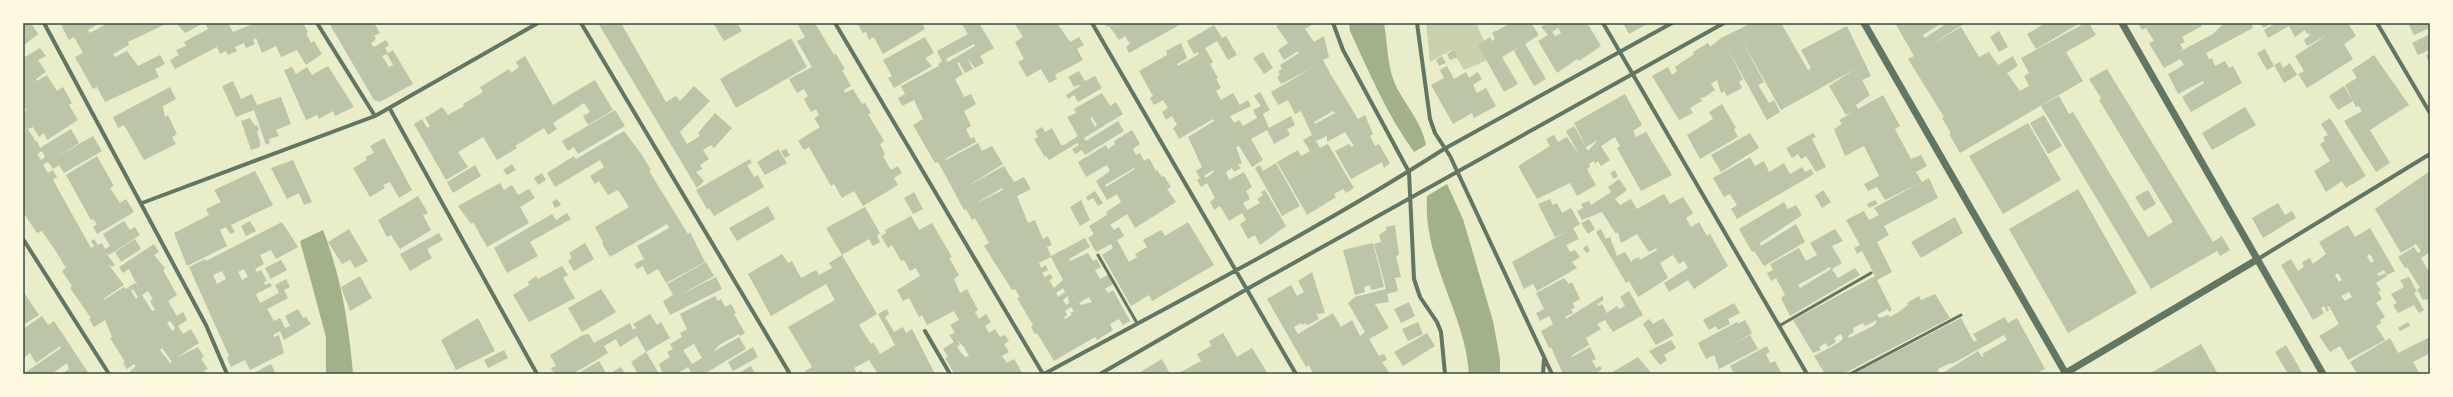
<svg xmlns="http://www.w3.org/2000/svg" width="2453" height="397" font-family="'Roboto Condensed',sans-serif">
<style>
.green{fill:#cad2ad}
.water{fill:#a3b18a}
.building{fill:#bcc5a7;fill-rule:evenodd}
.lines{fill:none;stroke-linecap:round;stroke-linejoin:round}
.service{stroke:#617663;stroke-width:3}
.minor{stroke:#617663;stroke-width:4}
.tertiary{stroke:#617663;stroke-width:7}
.neatline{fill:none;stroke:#344e41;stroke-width:1.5}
</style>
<rect width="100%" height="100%" fill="#e9edc9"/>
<path class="green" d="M1426,23H1476L1492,58L1464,70L1452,50L1430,62Z"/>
<path class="water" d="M1349,23H1384C1388,45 1387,70 1398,90C1408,108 1422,124 1426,145L1414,152C1387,115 1369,72 1350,31Z
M1447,184L1463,219L1493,321L1500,359V374H1469C1465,312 1423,262 1427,196Z
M323,230C341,276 349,325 353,374H326V337L300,241Z"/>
<path class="building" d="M23,23H31L38,34L23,46Z
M60,23H100L88,30L90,33L108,23H168L128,42L129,45L113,54L115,57L127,51L138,66L160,55L165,64L155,69L159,77L105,102L97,87L93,89L75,57L83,53L74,37L69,40Z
M176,23H204L185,33Z
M205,23H228L233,32L255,23H303L308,32L306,33L311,43L314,41L322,54L306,65L297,50L281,57L276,46L262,53L256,38L253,40L255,44L246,48L244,43L235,47L237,51L228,55L226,51L220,54L217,47L175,69L170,60L179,55L176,50L186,46L184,42L208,29Z
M329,23H374L380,33L374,36L376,39L371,43L374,47L386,40L389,45L385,48L388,53L393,50L413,84L380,102L374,100ZM387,54L393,65L389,67L382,56Z
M598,23H621L666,102L676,96L680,101L694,86L710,101L680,132L687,144L700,136L698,133L715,113L732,128L714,148L711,145L703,150L709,159L700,165L702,169L696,172L704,181L697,188Z
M713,23H737L742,31L724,41Z
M797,23H815L834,55L836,54L845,69L842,70L851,86L844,90L845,93L853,89L862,104L865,103L871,113L868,114L884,141L880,144L885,154L883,156L891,170L898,166L902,173L894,178L898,185L863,206L854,191L842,198L834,184L831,186L809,147L804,150L798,141L820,127L814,118L819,115L816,109L811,112L804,99L808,96L804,89L797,93L789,79L812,67L797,41L805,37Z
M857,23H922L925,29L883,54L874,37L869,40L866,32L863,33Z
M961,23H983L980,25L994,48L980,56L984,63L975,68L967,58L973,69L965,73L959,62L957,63L963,74L955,79L964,97L971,94L976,104L964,111L971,126L966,129L971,139L974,137L976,142L945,159L946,160L978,143L982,151L992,146L1003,164L966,187L1004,166L1014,182L1024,177L1031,189L1017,196L1028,223L1035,220L1043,239L1048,236L1052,245L1047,247L1051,256L1085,238L1090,247L1069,259L1070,261L1088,253L1093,261L1097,259L1101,267L1095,270L1100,279L1108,275L1113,284L1105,289L1108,293L1113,290L1130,321L1123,325L1119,319L1110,324L1113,330L1097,340L1095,337L1054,361L1037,333L1035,334L1031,327L1033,325L1017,298L1020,297L1015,289L1012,290L984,246L989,243L975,218L972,220L966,209L964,210L943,171L938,162L935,163L913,125L923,119L914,100L902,106L898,98L905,94L901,86L939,66L938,64L942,61L937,51L968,34ZM974,44L975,46L948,62L946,59ZM1002,188L1003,190L975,204ZM1051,257L1063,280L1054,288L1049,280L1053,278L1050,274L1045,277L1042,273L1048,270L1046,265L1041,268L1039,263ZM1063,288L1065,292L1058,297L1056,293ZM1068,296L1069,303L1066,305L1063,300ZM1089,297L1092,302L1081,305L1079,303ZM1071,307L1074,311L1070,313L1072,315L1065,319L1064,317L1067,315L1065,311Z
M1014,23H1057L1070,42L1079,37L1084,45L1077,49L1083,60L1055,75L1057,79L1049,83L1041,69L1027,77L1018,62L1024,59L1015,42L1023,37Z
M1104,23H1183L1129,53L1126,47L1130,44L1125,36L1119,40L1109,26L1107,27Z
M1282,23H1315L1305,29L1314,42L1324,36L1329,57L1323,60L1331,75L1358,119L1365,115L1373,134L1370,136L1375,146L1379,144L1390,163L1384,168L1382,162L1351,179L1335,151L1349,144L1351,147L1354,146L1345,132L1327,142V136L1316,141L1320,148L1328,144L1354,188L1346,193L1343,189L1334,194L1336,197L1307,215L1277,162L1298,150L1301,156L1310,151L1303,140L1312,135L1301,111L1295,114L1288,100L1278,105L1271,92L1312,68L1281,84L1277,77L1280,75L1278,71L1282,69L1280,65L1299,53L1298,51L1284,60L1278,50L1288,43L1276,26ZM1333,111L1335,113L1315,124L1314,122Z
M1511,23H1531L1539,35L1525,44L1546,79L1534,86L1514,51L1521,46L1502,57L1518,84L1504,92L1478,45L1490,37L1492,41L1495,39L1492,33Z
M1547,23H1587L1601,46L1579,61L1577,59L1557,73L1538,41L1548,35L1541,27ZM1558,28L1561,33L1555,36L1552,32Z
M1623,23H1649L1629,34Z
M1752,23H1781L1808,70L1811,68L1801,50L1847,26L1871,76L1862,80L1870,95L1856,105L1858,109L1883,95L1900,126L1895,129L1911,159L1921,155L1927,166L1916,172L1922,182L1885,200L1877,187L1868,191L1864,184L1879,176L1864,146L1845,156L1834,129L1842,124L1839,120L1853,112L1846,115L1829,86L1855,69L1781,110L1740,37L1764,82L1758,85L1769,103L1774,100L1780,112L1767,120L1725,44L1743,79L1739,82L1742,88L1727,96L1724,91L1721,93L1717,80L1711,84L1715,90L1703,98L1700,97L1702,101L1690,108L1693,113L1679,120L1652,76L1668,67L1672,75L1677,71L1675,67L1694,54L1693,52L1708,43L1710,47L1721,38Z
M1895,23H1942L1923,35L1925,38L1947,23H1965L1929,46L1961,27L1979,57L1989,52L1998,65L2013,56L2018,66L2007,73L2020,91L2029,86L2024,76L2029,73L2021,58L2085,23H2089L2096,35L2066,52L2083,81L1960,153L1949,134L1951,133L1942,118L1944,117L1908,59L1914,56Z
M2046,23H2080L2036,49L2027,34Z
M2138,23H2200L2202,26L2182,37L2185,42L2180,44L2183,49L2177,53L2213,34L2224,23H2251L2253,28L2206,53L2209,59L2212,58L2215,66L2225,61L2229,68L2233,66L2242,83L2191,112L2182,97L2204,83L2203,81L2178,94L2168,74L2184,65L2180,59L2164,68L2149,43L2154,41L2146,28L2142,30Z
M2260,23H2272L2263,28Z
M2276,23H2348L2356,36L2344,44L2353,59L2307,88L2298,74L2304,71L2295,56L2327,35L2307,46L2304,40L2310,35L2308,33L2307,34L2305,30L2295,37L2289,26L2268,38L2264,30Z
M2408,23H2430V28L2414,35Z
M1214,25L1222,38L1226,36L1237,55L1228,60L1217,41L1205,48L1213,62L1210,64L1218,78L1216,79L1221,88L1216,91L1221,100L1233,93L1240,105L1248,100L1251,106L1230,116L1234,123L1239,120L1243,126L1257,118L1253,110L1261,106L1254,96L1260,92L1270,110L1263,114L1269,128L1291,116L1295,125L1287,129L1290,135L1274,144L1267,130L1251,139L1263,160L1252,167L1239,146L1236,147L1242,163L1238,165L1241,168L1234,172L1232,168L1226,172L1229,180L1244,172L1252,187L1246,191L1250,199L1243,203L1247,210L1260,203L1257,199L1263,195L1261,192L1265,190L1286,226L1260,245L1255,235L1248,239L1240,224L1246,220L1242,213L1229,221L1220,206L1214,210L1210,202L1215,198L1207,183L1201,187L1197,180L1200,178L1196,171L1202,167L1188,137L1214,121L1213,119L1179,139L1173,128L1177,125L1172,116L1166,120L1162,112L1168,108L1163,100L1154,105L1150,98L1153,96L1139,71L1167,55L1166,51L1181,43L1187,58L1177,64L1178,66L1199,54L1198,52L1194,54L1187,41ZM1213,170L1214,172L1206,178L1204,176Z
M1999,31L2008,47L1999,52L1990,37Z
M2430,34V50L2418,55L2412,43Z
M925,37L934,53L925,58L932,66L894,88L888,78L892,76L883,60Z
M791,38L807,67L736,108L720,79Z
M40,48L46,56L38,60L46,72L36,79L37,81L47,75L57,91L63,87L72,103L69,105L78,120L47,140L44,133L39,137L33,127L28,129L36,142L37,141L40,148L71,129L79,143L55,158L93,136L102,151L64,173L59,165L53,169L48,162L43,165L48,173L53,170L57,177L53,180L91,248L94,246L91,241L94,239L98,245L102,243L105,249L110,246L103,234L124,221L130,230L135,227L140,235L109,255L106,253L115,265L112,267L108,264L124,285L103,299L104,300L124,287L126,289L135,283L138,287L129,269L123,273L119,267L154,244L159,252L154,255L165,268L163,270L177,295L168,301L177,316L183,312L187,320L178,326L183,334L191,329L199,343L176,358L198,347L204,357L201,359L208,369L204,370L207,374H127L136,366L134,364L127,369L123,363L125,362L110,338L112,337L105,320L94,327L89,319L91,318L70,288L72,286L62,271L66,268L57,253L42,231L37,233L23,212V112L26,110L23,104V58ZM42,151L45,157L41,160L37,154ZM133,289L138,297L136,299L131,291ZM148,291L153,299L150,301L155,310L152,311L142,295ZM170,321L175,328L172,331L167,323ZM162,348L172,362L170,363L160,350Z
M2265,49L2274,66L2267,70L2257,53Z
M1454,50L1458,57L1450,60L1447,54Z
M1263,52L1273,68L1264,74L1253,58Z
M2430,53V65L2426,55Z
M2374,55L2409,105L2370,130L2390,163L2376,172L2344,121L2362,111L2359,106L2356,107L2345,85L2357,78L2352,70Z
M525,56L553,105L595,80L613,110L588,125L583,116L590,112L584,103L553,123L557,129L548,135L544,128L515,146L517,148L497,160L483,137L458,152L468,167L446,180L414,124L422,119L427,128L430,126L425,118L442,107L448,115L464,106L463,104L483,92L480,87L509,69L511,73L519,67L516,62Z
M1442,56L1446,63L1439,66L1436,60Z
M2280,62L2283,68L2290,63L2297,75L2284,83L2274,65Z
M328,66L354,107L335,116L333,111L319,119L317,115L306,120L284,70L292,67L296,74L307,67L312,75Z
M1447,66L1454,79L1466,72L1469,78L1478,72L1482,79L1473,85L1477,93L1486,88L1496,106L1474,118L1472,113L1453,124L1431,85L1444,78L1440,70Z
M2107,69L2213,242L2222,236L2230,250L2220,256L2217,251L2151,289L2041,106L2059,96L2069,114L2073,112L2148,237L2173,222L2099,100L2101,98L2089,79Z
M1079,71L1085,81L1095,76L1102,88L1078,102L1074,95L1068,99L1066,95L1080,86L1079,85L1074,87L1068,77Z
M233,81L241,99L252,94L257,105L281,97L291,124L276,130L279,136L269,139L270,143L266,145L254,110L236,117L222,86Z
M2344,86L2353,101L2338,110L2329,96Z
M170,87L176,99L163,106L165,117L168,115L177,134L172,137L176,144L144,160L124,125L118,128L113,117Z
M1102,93L1110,106L1116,102L1123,114L1084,138L1086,141L1118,121L1124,131L1085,155L1082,150L1075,154L1072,149L1079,145L1077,143L1049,160L1046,156L1045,157L1034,139L1038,137L1035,131L1042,127L1045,132L1052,128L1061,145H1064L1078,136L1067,117L1076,113L1074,109ZM1092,117L1097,125L1095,127L1090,118Z
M1625,94L1642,125L1633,131L1636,137L1646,132L1672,175L1641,191L1617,148L1620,146L1615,137L1601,146L1610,160L1601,166L1598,161L1595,164L1594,161L1589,164L1590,167L1587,169L1596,185L1577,196L1570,183L1537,199L1518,166L1550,146L1546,139L1554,135L1558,142L1567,137L1580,156L1566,131L1574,126L1588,151L1598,140L1586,147L1574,123Z
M1722,104L1736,128L1734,129L1738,137L1700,159L1687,135L1713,119L1709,112Z
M2245,107L2256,125L2212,150L2202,133Z
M615,110L625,126L578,154L574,147L568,151L562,141Z
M2044,115L2062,146L2048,154L2030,123Z
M250,118L255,126L257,125L259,130L257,131L260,142V147L251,150L241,121Z
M2330,118L2366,176L2346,188L2342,181L2326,192L2314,171L2330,161L2320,144L2325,141L2323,137L2328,135L2321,124Z
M2028,123L2061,180L2003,214L1969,156Z
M1132,130L1140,144L1133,149L1136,155L1140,153L1144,161L1149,158L1156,171L1157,170L1162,177L1164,176L1171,187L1167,189L1176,202L1135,228L1127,214L1110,225L1114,230L1119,227L1124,236L1117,240L1129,262L1137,257L1135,254L1147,247L1143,240L1161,230L1165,236L1188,222L1214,265L1152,301L1149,295L1131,306L1102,255L1113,248L1111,244L1096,252L1088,238L1094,234L1089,226L1107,215L1106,212L1121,202L1117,194L1107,200L1096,181L1110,171L1107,165L1086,177L1078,162L1106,145L1108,149L1115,144L1114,141ZM1134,168L1135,169L1106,187L1105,185Z
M624,131L642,155L651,170L649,171L688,234L690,232L705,262L666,283L658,269L647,275L643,266L637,269L634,264L644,259L637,246L669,228L667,224L610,257L602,243L603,242L595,227L629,207L618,190L608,195L599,181L595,184L590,176L604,167L600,160L555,187L547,173L574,156L576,159Z
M1750,133L1759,148L1721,172L1711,155Z
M1813,133L1816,137L1812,139L1826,167L1816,172L1806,156L1801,159L1798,154L1792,158L1786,148Z
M384,138L412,190L399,198L390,182L383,185L385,188L370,197L353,168L367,160L365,157L374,153L370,146Z
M778,149L787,163L765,175L757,162Z
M786,149L790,155L785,158L781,151Z
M97,156L114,186L110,188L120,203L126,199L134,212L97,234L93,227L97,224L93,219L91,220L66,175Z
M1750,157L1755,166L1764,161L1769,172L1784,163L1790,174L1802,167L1805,172L1811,169L1814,174L1737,219L1731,209L1737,205L1730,194L1724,197L1713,178Z
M750,159L752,163L747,165L754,177L758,175L764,187L714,216L709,208L707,209L696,190Z
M293,160L312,202L304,205L299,193L287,199L271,168Z
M1276,163L1300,206L1282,216L1255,168L1260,165L1263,171Z
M512,164L516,170L507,175L503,170Z
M475,165L481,176L453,193L447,182Z
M1615,170L1618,176L1614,179L1610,173Z
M255,171L273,205L231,225L235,232L230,234L226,227L220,230L227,246L187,266L174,233L209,215L206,209L221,202L214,190Z
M2430,171V252L2421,258L2430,273V298L2427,300L2426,299L2423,300L2417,289L2420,288L2407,267L2405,268L2398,257L2414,247L2418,253L2421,251L2416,244L2401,253L2375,209Z
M542,173L546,180L538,185L534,178Z
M1929,178L1938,198L1884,226L1889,235L1877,242L1892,272L1877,280L1892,310L1889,312L1888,309L1877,315L1879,318L1888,315L1890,317L1900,311L1908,305L1907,303L1919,296L1921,300L1935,294L1950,318L1843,374H1825L1814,356L1840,342L1843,338L1841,334L1834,338L1836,342L1828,347L1826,343L1819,347L1821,350L1813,353L1793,320L1875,276L1862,251L1857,254L1854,248L1860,245L1846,220L1864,211L1869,220L1879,215L1874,208ZM1877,320L1875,325L1849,338L1848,336L1854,332L1853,328L1863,323L1865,326Z
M1619,179L1627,190L1615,199L1620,205L1631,199L1637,209L1664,194L1670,204L1683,197L1693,213L1686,218L1691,227L1699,222L1707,236L1710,234L1728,266L1694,289L1688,280L1669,292L1664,283L1688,268L1684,261L1679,264L1673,255L1660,263L1668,278L1638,297L1629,281L1626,283L1612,259L1614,258L1612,259L1596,232L1601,229L1606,239L1610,237L1617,256L1625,252L1632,263V260L1639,257L1640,260L1657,250L1656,248L1649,252L1637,234L1621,243L1618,232L1616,234L1602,212L1582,220L1577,211L1583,208L1581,204L1589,201L1591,205L1611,192L1608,187Z
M500,183L504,190L512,185L518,195L529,189L535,198L520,207L529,223L487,247L473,222L471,224L458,206Z
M2078,189L2137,293L2068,333L2009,229Z
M1823,190L1831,202L1822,208L1815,196Z
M2148,190L2156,204L2144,211L2135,197Z
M1095,191L1103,203L1098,206L1093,198L1088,201L1086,197Z
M914,192L923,209L913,214L904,198Z
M418,196L428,213L423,215L431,230L400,249L391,235L387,237L378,220Z
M557,199L561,205L555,208L552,202Z
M1550,199L1553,205L1557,203L1562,213L1571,208L1580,224L1573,228L1579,239L1566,245L1570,252L1575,250L1580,257L1572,262L1577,268L1537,291L1533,284L1524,289L1512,262L1566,232L1555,237L1538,204Z
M1081,200L1090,220L1080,226L1070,207Z
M1875,200L1878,204L1869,208L1867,204Z
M1784,202L1788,209L1796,205L1802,215L1760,243L1761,246L1796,224L1805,242L1764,266L1754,251L1752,252L1739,229Z
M2278,203L2285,215L2292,211L2296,218L2263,238L2252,218Z
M768,206L775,219L737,241L729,228Z
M865,207L880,233L877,236L880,242L873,246L869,239L842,255L826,228Z
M567,213L571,219L530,242L538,256L507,273L494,248L552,214L556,220Z
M911,216L919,230L932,223L952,257L949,258L959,275L954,279L960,293L967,289L978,310L975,312L979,319L986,314L991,322L985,326L989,333L995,329L1000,337L1005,335L1009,341L1004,344L1009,352L1002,356L1007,363L1014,359L1023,374L954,373L945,358L948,357L943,349L954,342L949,335L955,333L950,325L959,320L954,311L927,325L922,315L919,317L909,298L903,301L897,290L920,276L916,268L910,271L904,260L901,261L892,245L888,248L881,236L886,233L885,230ZM958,341L964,347L969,356L965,357L959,350L957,347L960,345Z
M1955,217L1963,233L1921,258L1911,242Z
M1589,219L1595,229L1588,234L1581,223Z
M250,221L256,231L246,236L241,226Z
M282,222L298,247L276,259L271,250L260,255L264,264L255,269L257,272L261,270L267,281L264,282L265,285L270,283L272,286L256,294L260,303L279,293L275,285L286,279L290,287L284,290L288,298L267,309L274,321L280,318L285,328L290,326L285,316L298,309L303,318L306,317L311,324L284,340L280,331L273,335L274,337L279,335L284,353L250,370L245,360L231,367L227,358L229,356L189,267L205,259L206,261ZM244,269L248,277L242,280L238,272ZM222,271L226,279L217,284L213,275Z
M1395,225L1399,255L1396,256L1401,277L1395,278L1398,291L1387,294L1389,302L1375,304L1389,328L1369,339L1379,356L1384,354L1387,360L1382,362L1390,374H1313L1309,365L1306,367L1267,299L1291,285L1297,296L1304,292L1298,281L1312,272L1325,313L1316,314L1319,319L1307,325L1305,323L1302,325L1301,323L1294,327L1298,334L1333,313L1341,327L1352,320L1360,336L1365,332L1348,303L1355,297L1386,289L1374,244L1381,242L1379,235L1386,230V227Z
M2348,225L2355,237L2370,228L2395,271L2387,275L2384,270L2377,274L2379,276L2385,273L2387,276L2376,283L2381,291L2378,292L2382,299L2376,303L2385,317L2380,320L2381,323L2376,326L2385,340L2348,360L2340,346L2330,352L2319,336L2339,324L2329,306L2327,307L2329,310L2327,312L2324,306L2321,308L2324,313L2313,320L2281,265L2291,259L2298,271L2304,267L2302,262L2310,258L2313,264L2326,254L2319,242ZM2370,254L2374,261L2371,263L2367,256ZM2338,273L2342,280L2339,282L2335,275ZM2349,292L2352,297L2345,301L2341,296Z
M349,229L368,261L355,268L350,260L342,264L328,242Z
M1835,229L1843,241L1832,246L1842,263L1832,269L1838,278L1855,268L1860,275L1790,316L1781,298L1785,295L1776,278L1771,281L1767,273L1773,270L1770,264L1799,248L1806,261L1817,255L1810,243ZM1830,267L1831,269L1800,288L1798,285Z
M439,233L443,240L427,249L432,258L410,271L400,254Z
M135,239L141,249L121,262L115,252Z
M585,243L594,259L574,271L568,261L572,258L569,253Z
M1373,243L1384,287L1371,290L1370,285L1364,287L1365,292L1355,295L1343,250Z
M1587,245L1590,251L1586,253L1583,248Z
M782,254L788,263L792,261L801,278L816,270L819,275L832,268L829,263L842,255L877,314L859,325L871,344L873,342L880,354L895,345L878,314L887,309L889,314L885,317L894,332L903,327L906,333L912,329L935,374H878L869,360L854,368L857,373L861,370L863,374H806L805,371L812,367L788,327L835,300L826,284L771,316L748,274Z
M281,260L287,270L271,279L265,268Z
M706,262L714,276L680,295L716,277L722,289L670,315L663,301L673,295L667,284Z
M562,266L568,275L563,278L575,298L529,322L513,295L529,285L528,282L536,276L538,279Z
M360,276L372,298L350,311L341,287Z
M2409,277L2417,292L2414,293L2424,310L2419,313L2414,305L2398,313L2393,305L2397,303L2391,294L2404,287L2400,280Z
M1564,278L1569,284L1572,282L1580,299L1573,303L1575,308L1571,309L1573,313L1565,317L1566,319L1602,296L1604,300L1597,304L1599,306L1602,304L1607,313L1617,306L1619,309L1625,306L1620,297L1629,291L1643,315L1613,332L1605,320L1597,324L1601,329L1586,338L1589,345L1571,356L1572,357L1590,347L1596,359L1592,361L1594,364L1596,368L1600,366L1602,369L1598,372L1599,374H1563L1551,347L1549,348L1541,331L1553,324L1549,316L1540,321L1536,313L1544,309L1536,293Z
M601,289L616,312L582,332L568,308Z
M23,291L39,315L23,325Z
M715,296L718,301L721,299L725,307L731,304L736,313L734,314L745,333L740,336L739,334L719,345L713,352L739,337L746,349L704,374H692L688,367L676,374H663L659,364L670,357L667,352L673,349L670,344L682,337L680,333L687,329L680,314ZM694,344L702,358L692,364L683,350Z
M1409,302L1415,316L1401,323L1394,309Z
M1734,303L1740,313L1728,319L1730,324L1718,330L1716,326L1709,330L1703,320Z
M650,314L657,325L661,322L670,338L646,352L637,336L620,347L616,339L604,346L608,353L573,374H554L551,368L556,366L550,355L583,335L589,334L594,343L630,323L633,330L636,328L633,324Z
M42,316L48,325L54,321L89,374H62L69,369L67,363L52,374H23L61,348L60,346L36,363L30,353L23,358V329Z
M2005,317L2008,323L2017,318L2045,369L2035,374H1941L1978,351L1982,357L1984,356L1982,354L2007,340L2004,335L1952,364L1951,363L1938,369L1939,372L1935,374H1853L1961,318L1974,342L1977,340L1973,334Z
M478,318L495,351L456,370L441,340Z
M1663,318L1674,335L1656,345L1643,324L1649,319L1653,324Z
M1745,320L1752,333L1733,345L1750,335L1758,349L1719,369L1714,355L1706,359L1698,343L1737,322L1738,324Z
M1418,322L1423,334L1408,341L1402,329Z
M2408,322L2410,326L2400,331L2398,328Z
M1223,333L1237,357L1252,348L1268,374H1177L1201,361L1197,354L1211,346L1209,341Z
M1427,333L1435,346L1403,366L1394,352Z
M2430,337V353L2413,362L2420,374H2357L2350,362L2390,338L2398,353Z
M1671,340L1676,348L1664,355L1667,360L1660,365L1649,351Z
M2201,344L2218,374H2149Z
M2286,345L2300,369L2303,374H2288L2275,352Z
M1767,346L1770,352L1766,354L1770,363L1775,361L1782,374H1734L1730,366Z
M753,347L758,357L733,371L728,362Z
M504,350L508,358L488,368L484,360Z
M646,352L655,367L659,374H638L631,362Z
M1638,357L1652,374H1609Z
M1162,359L1170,374H1138L1142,371Z
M599,361L607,374H577Z
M271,364L276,374H252Z
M751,366L755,374H737Z
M621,367L625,374H609Z"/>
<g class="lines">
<path class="service" d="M1098,255L1137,323
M1779,326L1871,273
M1850,374L1961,315"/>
<path class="minor" d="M44,23L206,325L227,374
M317,23L375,116
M581,23L790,374
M835,23L1043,374
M1092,23L1296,374
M1333,23L1343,50L1409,172L1414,279L1420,297L1437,322L1441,332L1445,374
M1417,23L1430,119L1435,133L1450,156L1552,374
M1603,23L1807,374
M2377,23L2430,113
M390,109L537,374
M142,203L375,116L538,23
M23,239L109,374
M2258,259L2430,154
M925,331L950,374
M1044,374C1178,301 1316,231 1444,149L1672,23
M1100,374L1247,289L1724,23
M1543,374L1544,359"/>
<path class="tertiary" d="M1864,23L2066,374
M2122,23L2323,374
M2064,374L2258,259"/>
</g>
<rect width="2453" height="397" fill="none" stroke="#fefae0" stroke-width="48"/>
<rect x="24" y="24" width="2405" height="349" class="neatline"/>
</svg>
